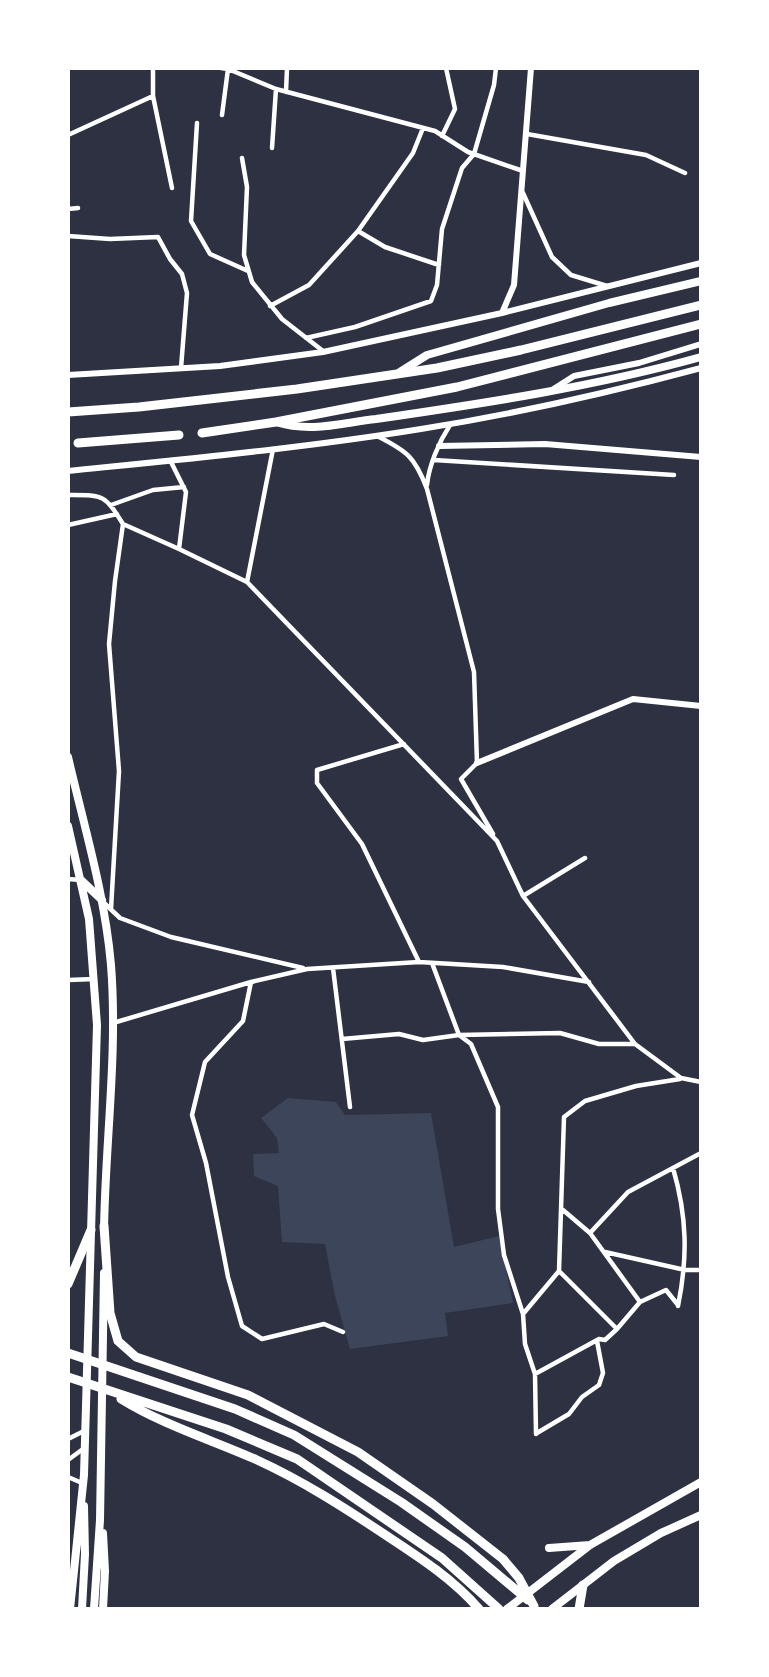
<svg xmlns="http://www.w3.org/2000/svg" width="769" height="1677" font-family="'Work Sans',sans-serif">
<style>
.green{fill:#3c4559}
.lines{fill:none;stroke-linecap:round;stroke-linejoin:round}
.minor{stroke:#fff;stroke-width:4.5}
.tertiary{stroke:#fff;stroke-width:6}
.primary{stroke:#fff;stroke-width:8}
.trunk{stroke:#fff;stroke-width:8}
.motorway{stroke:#fff;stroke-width:9}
</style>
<rect width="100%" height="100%" fill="#2d3142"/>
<path class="green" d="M288,1098L336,1102L345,1115L431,1113L454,1247L499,1236L513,1303L445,1313L448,1336L350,1349L335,1296L325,1244L282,1242L278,1186L254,1176L253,1154L279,1153L277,1138L261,1118Z"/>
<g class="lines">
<path class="minor" d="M153,68V96L172,188
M221,68L228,69L276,89L435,131L468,152L523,171
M286,92L287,68
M222,115L228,69
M197,123L191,221L210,254L248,271
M527,134L646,155L685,173
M68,135L153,96
M442,136L455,109L446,68
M272,148L276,89
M242,158L247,187L244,255L252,282L282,319L323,351
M523,193L552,257L571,275L607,286
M68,209L78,208
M358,231L385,247L439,265
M68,236L110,239L158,237L170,259L182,274L187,293L181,368
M270,306L309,285L358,231L413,153L423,128
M306,338L355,327L431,301L437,285L442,229L462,168L474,154L494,85L496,68
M377,436C407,451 415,457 427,489L474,672L477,763L461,779L493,834
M273,449L247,582L497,841L523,896L635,1044L681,1078L701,1082
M434,460L674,475
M171,462L186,492L179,549L247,582
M427,485C429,465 439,442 450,425
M68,495C104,495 104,494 123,524L115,581L109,644L119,771L111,909
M111,505L153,490L184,487
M123,524L179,549
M68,525L117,514
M404,744L317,770V783L362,844L419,962
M68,879L81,880
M523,896L585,858
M102,901L120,918L171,937L303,968
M432,963L459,1035L471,1044L498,1107V1209L504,1255L523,1314L525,1344L535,1374L536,1434
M333,968L350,1107
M68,980L95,979
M251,982L243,1021L205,1062L192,1115L206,1163L228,1277L242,1326L262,1339L324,1324L343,1332
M113,1023L251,982L307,969L419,962L503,967L589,982
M342,1039L399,1034L423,1040L459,1035L560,1033L599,1044H634
M673,1168C687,1216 688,1257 678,1306
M563,1210L590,1233L628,1192L701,1153
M590,1233L640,1302L617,1329
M605,1252L685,1270H701
M640,1302L666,1290L678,1305
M523,1314L559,1271L564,1117L585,1101L636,1086L680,1079
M535,1374L599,1339L605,1340L617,1329L559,1271
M537,1433L569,1414L582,1397L599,1385L603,1373L597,1341
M68,1439L84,1431
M68,1460L83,1449
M68,1477L82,1483"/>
<path class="tertiary" d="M502,313L514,285L531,68
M68,375L220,366L323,352L502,313L701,263
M552,390L574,376L639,363L701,344
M439,446L545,444L701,457
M68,471C186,459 304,448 421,429C515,414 608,393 701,368
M477,763L633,699L701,706"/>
<path class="primary" d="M400,372L427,355L609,303L701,281
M276,422C311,433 341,423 376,419C486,403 593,387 701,357"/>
<path class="trunk" d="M68,757C84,826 105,895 111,965C118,1054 105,1144 104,1232
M68,826L89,919L97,1025L84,1475L70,1609
M81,880L102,900
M103,1533L105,1571L103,1609
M549,1548L590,1545
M82,1609L85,1554L84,1506
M94,1609L100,1520L104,1273
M507,1609L590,1545L701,1482
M552,1609L614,1561L661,1533L701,1515"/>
<path class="motorway" d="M68,412L139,407L297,389L437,368L521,350L701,305
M202,433L276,422L457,387L701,324
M78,443L179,435
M104,1226L110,1313L118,1341L136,1357L248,1395L358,1452L433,1504L503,1559L519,1578L534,1606
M68,1284L91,1230
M68,1353L235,1409L294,1435L401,1502L465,1547L528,1600
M68,1377L226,1429L297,1459L442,1558L499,1609
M121,1399C163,1425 212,1440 257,1460C303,1481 345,1508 387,1536C419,1557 453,1579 479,1609
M579,1609L583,1585"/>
</g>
<rect width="769" height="1677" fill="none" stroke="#ffffff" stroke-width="140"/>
</svg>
